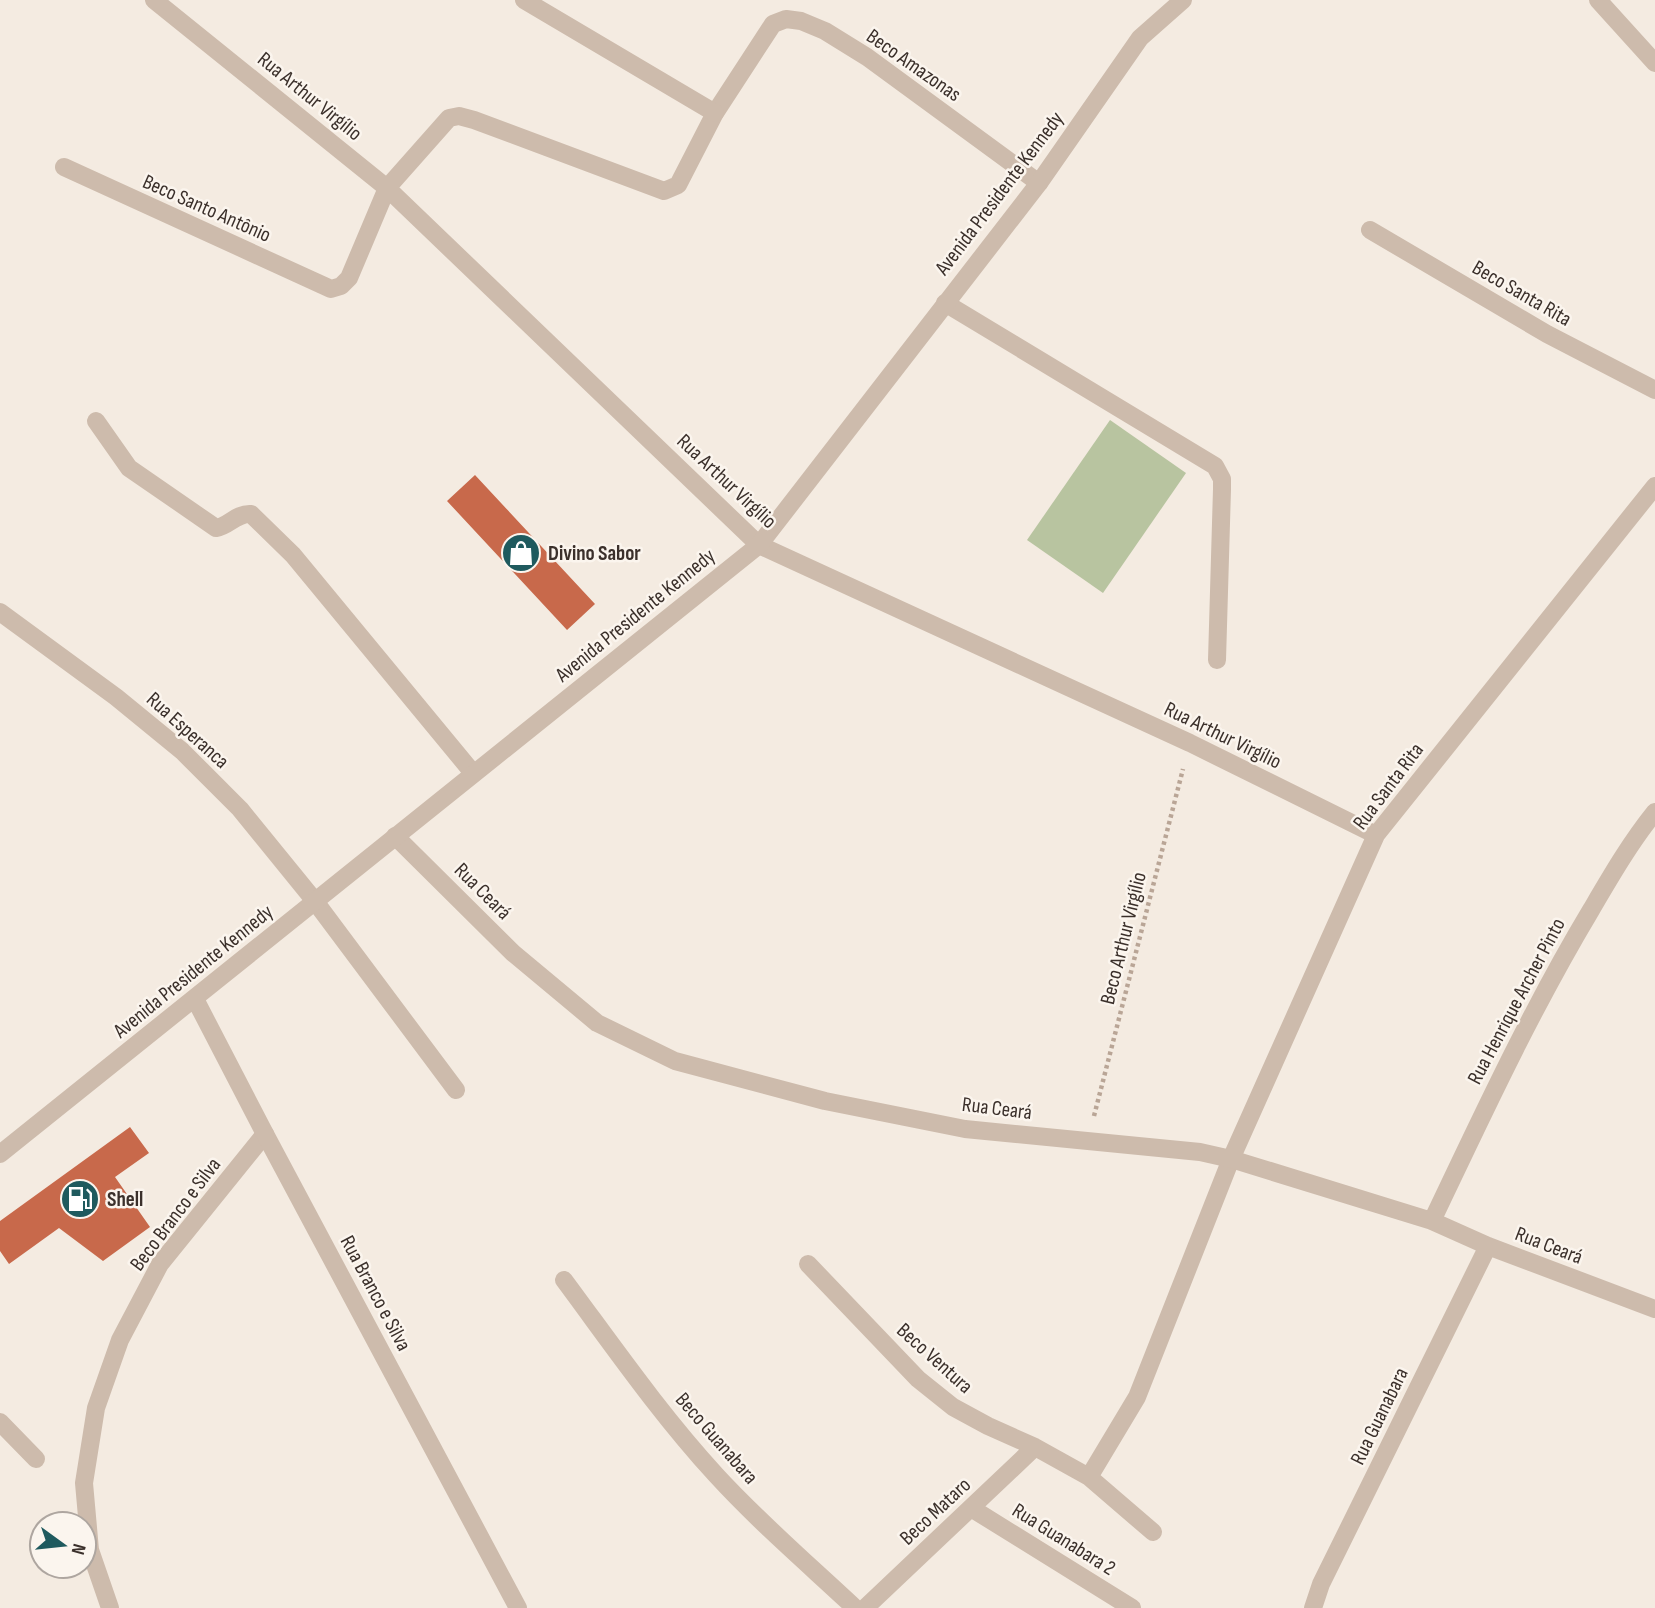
<svg xmlns="http://www.w3.org/2000/svg" width="1655" height="1608" font-family="'Sofia Sans Condensed',sans-serif">
<style>
.green{fill:#b8c4a0}
.building{fill:#c8694b}
.lines{fill:none;stroke-linecap:round;stroke-linejoin:round}
.path{stroke:#b9a596;stroke-width:4.5;stroke-dasharray:3.5 3.5;stroke-linecap:butt}
.service{stroke:#cdbbac;stroke-width:18}
.minor{stroke:#cdbbac;stroke-width:18}
.tertiary{stroke:#cdbbac;stroke-width:18}
.labels{text-anchor:middle;stroke-width:5;stroke-linejoin:round;paint-order:stroke}
.street-label{font-size:21px;fill:#3b302b;stroke:#fbf5ee}
.poi-label{font-size:21px;font-weight:bold;fill:#3b302b;stroke:#fbf5ee;text-anchor:start}
</style>
<rect width="100%" height="100%" fill="#f4ebe1"/>
<path class="green" d="M1110,420L1186,473L1103,593L1027,540Z"/>
<path class="building" d="M475,475L595,604L567,630L447,501Z
M130,1127L149,1153L115,1177L150,1227L103,1261L59,1228L9,1264L0,1251V1221Z"/>
<g class="lines">
<path class="path" d="M1094,1116L1183,769"/>
<path class="service" d="M154,0L387,188L759,545
M64,167L331,289L341,286L349,278L387,188L449,118L459,116L474,120L664,191L678,185L715,113L773,24L786,19L801,21L825,31L867,57L1039,183
M945,303L1215,466L1222,479V489L1217,660
M96,421L129,468L216,528C229,526 236,513 251,514L293,555L473,773
M314,900L456,1090
M808,1264L918,1379L953,1407L988,1426L1035,1447L1089,1477L1153,1532
M564,1280C613,1346 660,1414 716,1475C759,1522 808,1564 855,1608
M0,1422L36,1459
M1089,1477L1137,1397L1231,1159
M971,1508L1132,1608
M110,1608L90,1550L84,1483L96,1408L120,1340L160,1264L265,1134
M865,1608L1035,1447"/>
<path class="minor" d="M524,0L715,113
M1598,0L1655,63
M1370,230L1547,334L1655,390
M759,545L1190,743L1376,835
M0,612L116,697L182,751L240,809L314,900
M395,836L513,953L597,1023L675,1061L825,1101L965,1129L1200,1152L1231,1159L1432,1221L1488,1246L1655,1309
M1231,1159L1376,835L1655,486
M1432,1221C1482,1116 1531,1010 1591,910C1611,876 1630,843 1655,812
M1313,1608L1321,1584L1488,1246"/>
<path class="tertiary" d="M195,999L265,1134L518,1608
M0,1154L759,545L1039,183L1140,38L1183,0"/>
</g>
<defs>
<symbol id="shop-disc" viewBox="-11 -11 22 22"><circle r="9.5" fill="#1f5a5e" stroke="#fbf5ee"/><path d="M-5-2.5h2.3a2.7 3.5 0 0 1 5.4 0H5L5.5 6h-11ZM-1.5-2.5h3a1.5 2.3 0 0 0-3 0Z" fill="#fff"/></symbol>
<symbol id="fuel-disc" viewBox="-11 -11 22 22"><circle r="9.5" fill="#1f5a5e" stroke="#fbf5ee"/><path d="M-5.5-6h7V0h2V4h1.3V-2.5L3-4.5l.8-.8L6-3V5H2.5V1h-1V6h-7ZM-4.2-4.7v3.2H.2V-4.7Z" fill="#fff"/></symbol>
</defs>
<g fill-rule="evenodd">
<use href="#shop-disc" x="499" y="531" width="44" height="44"/>
<use href="#fuel-disc" x="58" y="1177" width="44" height="44"/>
</g>
<g class="labels">
<g class="street-label">
<text transform="translate(914 65) rotate(35)" y="7">Beco Amazonas</text>
<text transform="translate(310 96) rotate(39)" y="7">Rua Arthur Virgílio</text>
<text transform="translate(999 193) rotate(-53)" y="7">Avenida Presidente Kennedy</text>
<text transform="translate(207 208) rotate(24)" y="7">Beco Santo Antônio</text>
<text transform="translate(1522 293) rotate(30)" y="7">Beco Santa Rita</text>
<text transform="translate(727 481) rotate(43)" y="7">Rua Arthur Virgílio</text>
<text transform="translate(635 615) rotate(-39)" y="7">Avenida Presidente Kennedy</text>
<text transform="translate(188 730) rotate(42)" y="7">Rua Esperanca</text>
<text transform="translate(1223 735) rotate(26)" y="7">Rua Arthur Virgílio</text>
<text transform="translate(1388 786) rotate(-53)" y="7">Rua Santa Rita</text>
<text transform="translate(483 891) rotate(45)" y="7">Rua Ceará</text>
<text transform="translate(1123 938) rotate(-76)" y="7">Beco Arthur Virgílio</text>
<text transform="translate(193 971) rotate(-39)" y="7">Avenida Presidente Kennedy</text>
<text transform="translate(1516 1001) rotate(-62)" y="7">Rua Henrique Archer Pinto</text>
<text transform="translate(997 1108) rotate(7)" y="7">Rua Ceará</text>
<text transform="translate(175 1214) rotate(-53)" y="7">Beco Branco e Silva</text>
<text transform="translate(1549 1245) rotate(21)" y="7">Rua Ceará</text>
<text transform="translate(376 1293) rotate(62)" y="7">Rua Branco e Silva</text>
<text transform="translate(935 1358) rotate(42)" y="7">Beco Ventura</text>
<text transform="translate(1379 1416) rotate(-64)" y="7">Rua Guanabara</text>
<text transform="translate(717 1438) rotate(49)" y="7">Beco Guanabara</text>
<text transform="translate(935 1511) rotate(-43)" y="7">Beco Mataro</text>
<text transform="translate(1064 1539) rotate(32)" y="7">Rua Guanabara 2</text>
</g>
<g class="poi-label">
<text x="548" y="560">Divino Sabor</text>
<text x="107" y="1206">Shell</text>
</g>
</g>
<g transform="translate(63 1545) rotate(105)"><circle r="33" fill="#fbf5ee" stroke="#aea6a0" stroke-width="2"/>
<path d="M0-5L12 26L0 18L-12 26Z" fill="#1f5a5e"/>
<text y="-10" font-size="19" font-weight="bold" text-anchor="middle" fill="#3b302b">N</text>
</g>
</svg>
